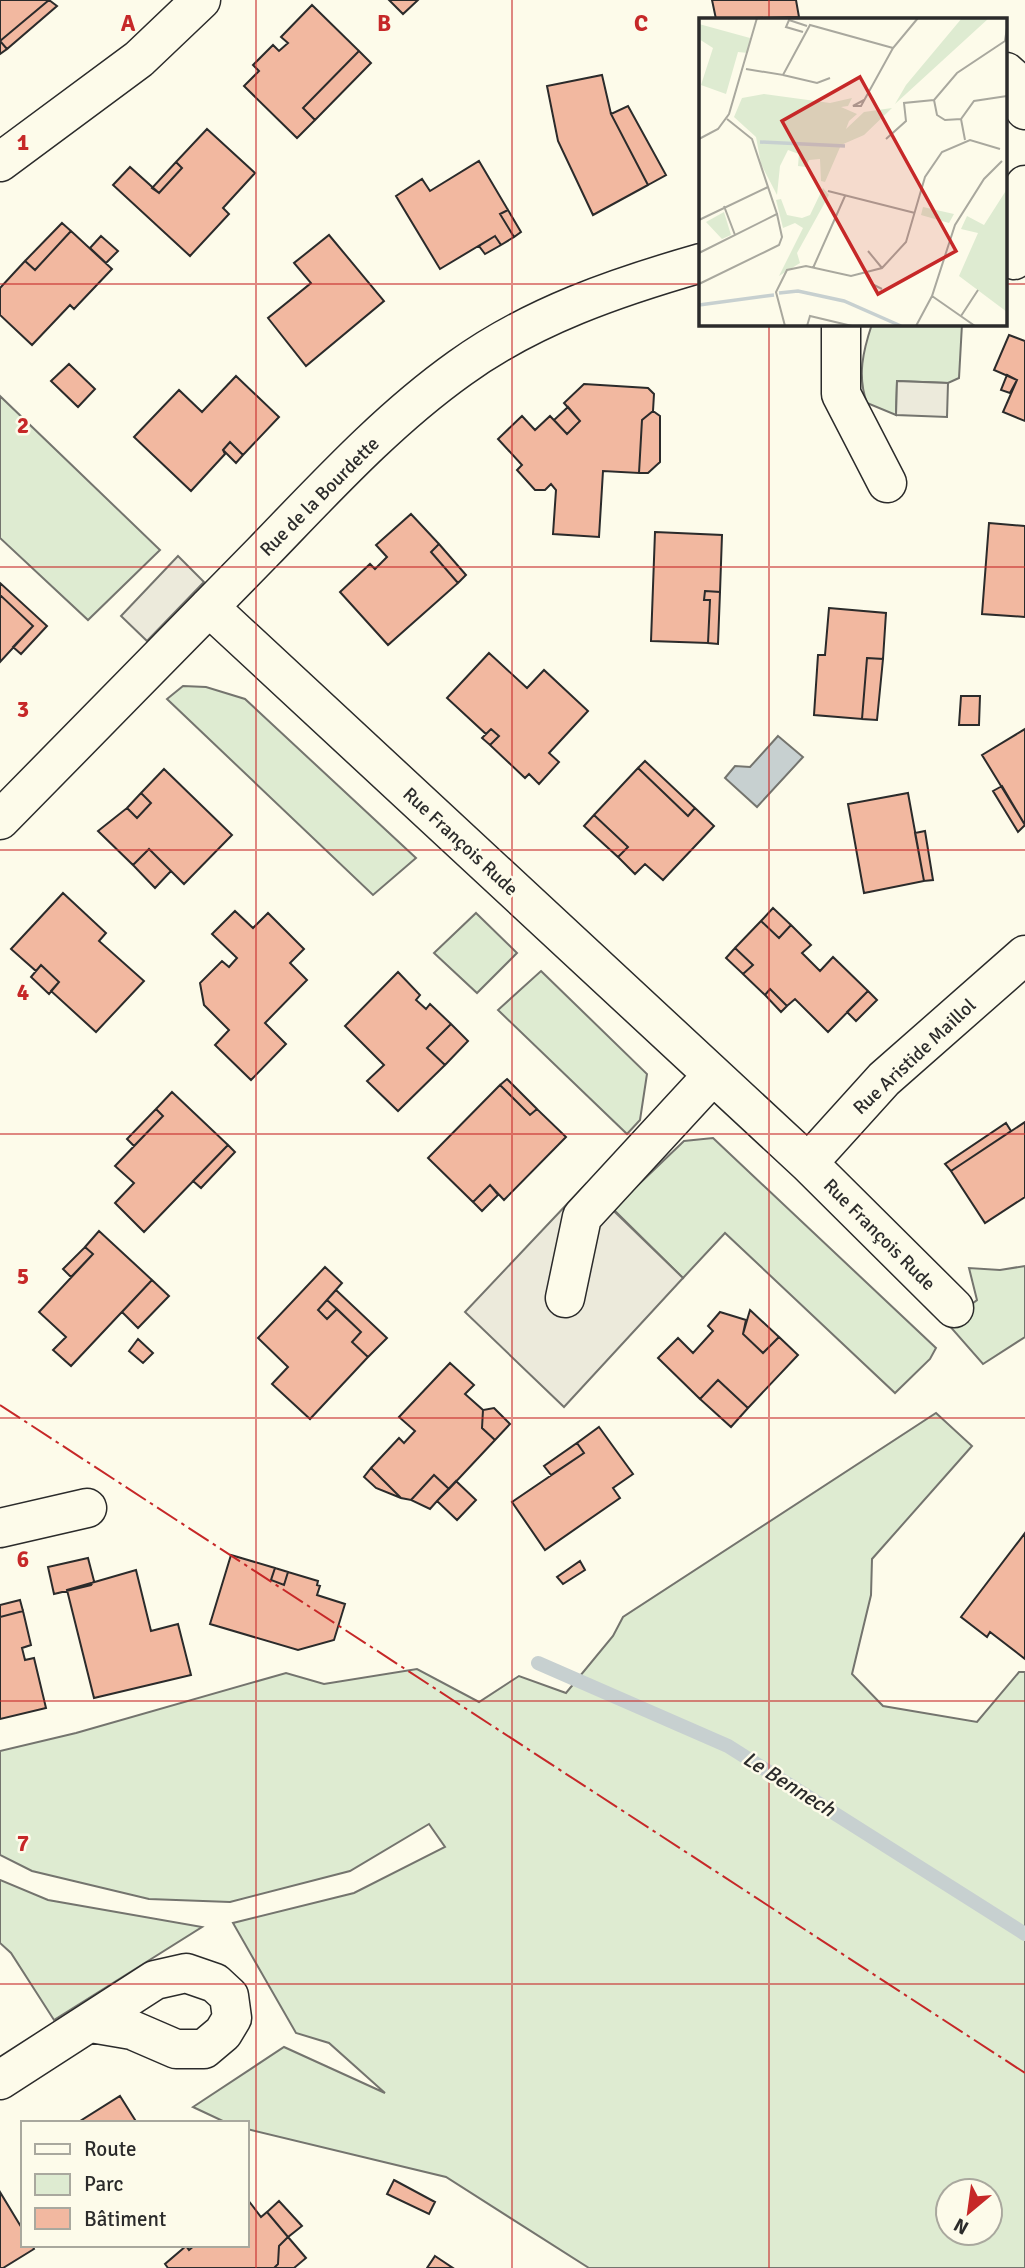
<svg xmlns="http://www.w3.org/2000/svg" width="1025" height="2268" font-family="Signika,sans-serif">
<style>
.green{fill:#deebd1;stroke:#74746e;stroke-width:2;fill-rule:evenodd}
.parking{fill:#eceadb;stroke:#74746e;stroke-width:2}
.water{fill:#c7d0d0;stroke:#74746e;stroke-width:2}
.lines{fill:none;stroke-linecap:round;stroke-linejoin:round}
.stream{stroke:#c7d0d0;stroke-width:14}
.building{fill:#f2b8a0;stroke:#2b2b2b;stroke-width:2}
.minor-casing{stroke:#2b2b2b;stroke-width:41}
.minor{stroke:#fdfbea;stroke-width:38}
.power{stroke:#c62828;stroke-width:2;stroke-dasharray:24 5 3.5 5;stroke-linecap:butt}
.grid{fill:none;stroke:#c62828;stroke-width:2;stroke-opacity:0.55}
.labels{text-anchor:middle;stroke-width:5;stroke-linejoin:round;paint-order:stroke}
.street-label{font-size:19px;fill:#2b2b2b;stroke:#fdfbea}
.water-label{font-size:21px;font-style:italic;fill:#2b2b2b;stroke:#fdfbea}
.inset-river{fill:none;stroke:#c7d0d0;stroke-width:3.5}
.inset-road{fill:none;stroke:#a9a89e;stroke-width:2}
.view{fill:#c62828;fill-opacity:0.15;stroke:#c62828;stroke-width:3.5}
.inset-edge{fill:none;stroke:#2b2b2b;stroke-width:3.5}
.grid-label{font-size:23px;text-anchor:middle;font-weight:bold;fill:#c62828;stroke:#fdfbea;stroke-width:5;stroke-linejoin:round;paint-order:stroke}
</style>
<rect width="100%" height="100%" fill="#fdfbea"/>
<path class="green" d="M872,324H962L959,378L948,383L897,381L896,415L867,403C857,376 863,351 872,324Z
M0,396L160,550L88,620L0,538Z
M183,686L206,687L245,699L416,858L373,895L167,699Z
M476,913L517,953L477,993L434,953Z
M541,971L647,1074L640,1120L627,1134L498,1010Z
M713,1138L936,1348L930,1359L895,1393L725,1233L683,1278L613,1209L684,1141Z
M1025,1266V1337L983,1364L947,1323L977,1300L969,1268L1000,1270Z
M936,1413L972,1446L872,1559L871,1595L852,1674L883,1706L977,1722L1019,1672H1025V2268H589L446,2177L247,2129V2123H227L193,2107L284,2047L385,2093L329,2043L296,2033L233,1923L354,1893L445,1847L429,1824L350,1871L230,1902L149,1899L32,1871L0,1855V1751L76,1733L286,1673L324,1684L417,1669L479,1702L519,1676L566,1693L613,1636L623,1617ZM948,2191H990V2233H948Z
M0,1880L48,1900L202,1927L54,2020L11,1953L0,1943Z"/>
<path class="parking" d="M897,381L948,383L947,417L896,415Z
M178,556L204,582L147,641L121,616Z
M586,1184L683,1278L564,1407L465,1312Z"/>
<path class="water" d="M778,736L803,757L757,807L725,778L735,766L750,767Z"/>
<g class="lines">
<path class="stream" d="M538,1663L728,1746L1025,1934"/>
</g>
<path class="building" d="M0,0H49L0,41L7,49L0,54Z
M49,0L57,6L7,49L0,41Z
M389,0H418L403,14Z
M712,0H796L799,17L716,19Z
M312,5L359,51L303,108L315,120L297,138L244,86L259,71L253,65L273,45L279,51L288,43L281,37Z
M359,51L371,63L315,120L303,108Z
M602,75L611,114L648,185L593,215L558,141L547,86Z
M628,106L666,175L648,185L611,114Z
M207,129L255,173L223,208L229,214L190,256L113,185L130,167L159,193L182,168L176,162Z
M479,161L508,210L500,214L514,237L501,245L495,236L440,269L396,196L422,179L430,191Z
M176,162L182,168L159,193L152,188Z
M508,210L521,232L514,237L500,214Z
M62,223L71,231L35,270L25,261Z
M71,231L112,269L74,309L70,305L32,345L0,315V288L25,261L35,270Z
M329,235L384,301L306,366L268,318L311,283L294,263Z
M101,236L118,251L106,263L90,248Z
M495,236L501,245L485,254L479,246Z
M1009,335L1025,341V421L1003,412L1017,380L994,370Z
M69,364L95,389L78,407L51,381Z
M1007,375L1017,380L1010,393L1001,390Z
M236,376L279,417L243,455L230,442L223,450L225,454L191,491L134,437L179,390L202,412Z
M584,384L648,388L654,394L653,411L642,420L639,473L603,471L599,537L553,534L556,490L551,484L545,490H535L517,470L522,465L498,439L522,416L535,430L550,416L567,434L580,421L564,403Z
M568,407L580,421L567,434L554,420Z
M653,411L660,416V462L648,473H639L642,420Z
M230,442L243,455L236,463L223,450Z
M411,514L439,544L431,552L458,583L388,645L340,592L370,564L375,569L387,557L376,545Z
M989,523L1025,526V617L982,614Z
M655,532L722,535L720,592L705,591L704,600H710L708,643L651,641Z
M439,544L466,575L458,583L431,552Z
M0,583L47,626L21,654L13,647L33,626L0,595Z
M705,591L720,592L718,644L708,643L710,600H704Z
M0,595L33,626L0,662Z
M829,608L886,613L883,659L867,658L862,719L814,715L818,655H825Z
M489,653L527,688L544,670L588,711L549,753L559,762L539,784L529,774L525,778L490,745L499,736L491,729L486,734L447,698Z
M867,658L883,659L877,720L862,719Z
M961,696H980L979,725H959Z
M491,729L499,736L490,745L482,738Z
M1025,729V825L982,755Z
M645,761L695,808L688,816L638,768Z
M638,768L688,816L695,808L714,826L663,880L645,864L635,874L618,857L628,847L594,815Z
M164,769L232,835L184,884L149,849L133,865L98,831L127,808L137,818L151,803L141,793Z
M1002,786L1025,825L1018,832L993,791Z
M141,793L151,803L137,818L127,808Z
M908,793L924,881L864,893L848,804Z
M594,815L628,847L618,857L584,826Z
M925,831L933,880L924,881L915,833Z
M149,849L171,871L155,888L133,865Z
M63,893L106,933L99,941L144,981L96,1032L51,991L59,982L41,965L36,971L11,949Z
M773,908L791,925L779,938L761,921Z
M235,911L253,928L268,913L304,949L290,963L307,980L265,1023L286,1044L251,1080L215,1045L229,1030L204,1005L200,983L222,961L229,967L237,958L212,934Z
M761,921L779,938L791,925L811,945L802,953L820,971L833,957L868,991L828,1032L795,999L787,1006L770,989L765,995L743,974L753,965L735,948Z
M735,948L753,965L743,974L726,958Z
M41,965L59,982L49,994L31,977Z
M398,972L420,995L416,1000L426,1009L430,1004L451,1024L427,1048L445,1065L398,1111L367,1081L384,1065L345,1026Z
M770,989L787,1006L781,1012L765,995Z
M868,991L877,1000L856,1021L847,1012Z
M451,1024L468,1041L445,1065L427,1048Z
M507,1079L537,1109L530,1115L500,1085Z
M500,1085L530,1115L537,1109L566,1137L504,1200L490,1185L473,1202L428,1158Z
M172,1092L228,1145L144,1232L115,1203L134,1183L115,1166L163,1116L156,1109Z
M156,1109L163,1116L134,1146L127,1139Z
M1025,1122V1197L985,1223L951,1171Z
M1006,1123L1011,1131L951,1171L945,1164Z
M228,1145L235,1152L201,1188L193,1181Z
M490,1185L498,1195L482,1211L473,1202Z
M99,1231L152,1280L71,1366L53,1350L66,1337L39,1312L93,1254L85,1247Z
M85,1247L93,1254L71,1277L63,1269Z
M325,1267L342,1283L318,1310L327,1319L337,1309L361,1332L352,1342L368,1357L310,1419L272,1384L288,1367L258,1338Z
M152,1280L169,1296L138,1328L122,1312Z
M336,1290L387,1338L368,1357L352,1342L361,1332L327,1300Z
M327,1300L337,1309L327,1319L318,1310Z
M750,1310L779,1337L763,1353L743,1334Z
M720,1312L746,1320L743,1334L763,1353L779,1337L798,1355L748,1408L718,1380L700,1399L658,1358L678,1338L693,1353L713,1331L708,1326Z
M138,1339L153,1353L143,1363L129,1351Z
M450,1363L474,1385L465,1394L483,1410L482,1428L495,1440L449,1489L434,1475L411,1500L401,1498L371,1468L399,1438L404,1443L415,1431L399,1417Z
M718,1380L748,1408L731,1427L700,1399Z
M494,1408L510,1424L495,1440L482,1428L483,1410Z
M599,1427L633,1474L613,1488L620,1498L545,1550L512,1502L584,1453L577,1443Z
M577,1443L584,1453L551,1475L544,1466Z
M371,1468L401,1498L376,1488L364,1477Z
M434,1475L449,1489L437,1501L430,1509L411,1500Z
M456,1481L476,1500L457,1520L437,1501Z
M1025,1533V1659L990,1632L987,1637L961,1617Z
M231,1555L275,1568L271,1580L284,1585L288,1572L318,1581L317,1585L320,1586L317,1595L345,1604L334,1640L298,1650L210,1624Z
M88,1558L94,1581L91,1585L54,1594L48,1567Z
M580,1561L585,1570L563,1584L557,1577Z
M275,1568L288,1572L284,1585L271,1580Z
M136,1570L151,1631L178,1624L191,1675L94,1698L67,1590Z
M20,1600L23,1611L0,1617V1605Z
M23,1611L31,1645L22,1648L25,1660L34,1658L46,1708L0,1719V1617Z
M120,2096L137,2123H77Z
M394,2180L435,2202L429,2214L387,2194Z
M0,2192L23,2230V2245H32L34,2249L3,2268H0Z
M248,2200L261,2217L267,2212L288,2237L279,2246L278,2264L274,2268H168L165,2264L186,2246L189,2250L195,2245H247Z
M279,2201L302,2226L288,2237L267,2212Z
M288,2237L306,2258L294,2268H274L278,2264L279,2246Z
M435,2256L453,2268H427Z"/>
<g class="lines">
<defs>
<path id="minor" d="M1006,72L1016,81L1025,110
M0,162L139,59L201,0
M1014,260L1025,185
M841,324V394L887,483
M209,607L808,1163L954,1308
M0,820C88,731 175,641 263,552C325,488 387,420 460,368C532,316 617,287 701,263
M808,1163L884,1079L1025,955
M565,1298L582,1217L712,1076
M0,1528L87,1508
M0,2080L155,1980L186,1973L215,1983L229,1996L232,2018L223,2033L204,2049H176L132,2030L91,2023"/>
</defs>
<use href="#minor" class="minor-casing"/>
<use href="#minor" class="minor"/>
<path class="power" d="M0,1405L1025,2073"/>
</g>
<path class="grid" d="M256,0V2268M512,0V2268M769,0V19M0,284H701M1006,284H1025M769,324V2268M0,567H1025M0,850H1025M0,1134H1025M0,1418H1025M0,1701H1025M0,1984H1025"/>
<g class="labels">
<g class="street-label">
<text transform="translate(319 496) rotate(-45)" y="7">Rue de la Bourdette</text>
<text transform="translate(461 841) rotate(43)" y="7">Rue François Rude</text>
<text transform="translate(914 1056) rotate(-43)" y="7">Rue Aristide Maillol</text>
<text transform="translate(880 1234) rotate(45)" y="7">Rue François Rude</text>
</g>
<g class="water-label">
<text transform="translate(789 1784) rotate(32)" y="7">Le Bennech</text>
</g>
</g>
<g transform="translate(699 18)">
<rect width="308" height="308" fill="#fdfbea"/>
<path d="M263,0H290L196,86L207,67ZM0,6L51,20L49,35L39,34L27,76L2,67L14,30L0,21ZM65,76L131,85L153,80L149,88L142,89L158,96L150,103L147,111L165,94L193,90L165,117L142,127L126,164L122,163L121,141L110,142L107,149L99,148L100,136L89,132L81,148L78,177L62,146L57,119L35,99L43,80ZM124,170L130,177L98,235L101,245L80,258L104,210L96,205L84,210L77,182L82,181L88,197L103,200L111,197ZM308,171V294L260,258L279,215L262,211L268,198L285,207ZM224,189L255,196L250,205L222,197ZM25,194L32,217L23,221L7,204Z" fill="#deebd1"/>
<path class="inset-river" d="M61,124L146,128M80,275L99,273L145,283L202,308M0,287L75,277"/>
<path class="inset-road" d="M308,10L306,23L258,55L235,82L238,97L246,102L262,101L275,83L308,78M104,14L87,9L90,2L108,8M47,51L84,57L111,7L194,30M84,57L118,65L131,60M165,82L154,88H162L194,30L219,0M262,101L266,122M0,121L19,111L30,96L58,0M187,121L207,103L205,85L235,82M129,173L216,195M25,188L36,217M0,202L69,169M169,233L183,250M0,235L78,196L53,121L28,101M114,250L146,178M169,256L173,266L183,271M0,266L80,227L83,219L78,196M233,278L276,308M262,298L279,272M86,308L77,274L88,252L107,248L152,258L183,250L207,224L226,159L243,134L271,122L301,131M108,308L111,298L153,308M217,308L233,278L256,207L285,161L303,143"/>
<path class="view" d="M161,59L257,233L179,276L83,103Z"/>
<rect width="308" height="308" class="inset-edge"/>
</g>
<g class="grid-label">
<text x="128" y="31">A</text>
<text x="384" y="31">B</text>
<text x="641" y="31">C</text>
<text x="23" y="150">1</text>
<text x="23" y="433">2</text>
<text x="23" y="717">3</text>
<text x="23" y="1000">4</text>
<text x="23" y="1284">5</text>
<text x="23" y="1567">6</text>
<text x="23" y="1851">7</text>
</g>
<rect x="21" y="2121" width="228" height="126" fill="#fdfbea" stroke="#a9a89e" stroke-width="2"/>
<rect x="35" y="2144" width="35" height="10" fill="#fdfbea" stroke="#a9a89e" stroke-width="2"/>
<text x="84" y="2156" font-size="21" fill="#2b2b2b">Route</text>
<rect x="35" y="2174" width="35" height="21" fill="#deebd1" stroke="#a9a89e" stroke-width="2"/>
<text x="84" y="2191" font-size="21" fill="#2b2b2b">Parc</text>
<rect x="35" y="2208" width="35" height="21" fill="#f2b8a0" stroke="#a9a89e" stroke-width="2"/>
<text x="84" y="2226" font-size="21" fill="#2b2b2b">Bâtiment</text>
<g transform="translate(969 2212) rotate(209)"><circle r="33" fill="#fdfbea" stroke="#a9a89e" stroke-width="2"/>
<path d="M0-5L12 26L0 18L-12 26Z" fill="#c62828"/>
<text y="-10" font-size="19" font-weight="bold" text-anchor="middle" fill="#2b2b2b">N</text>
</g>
</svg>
